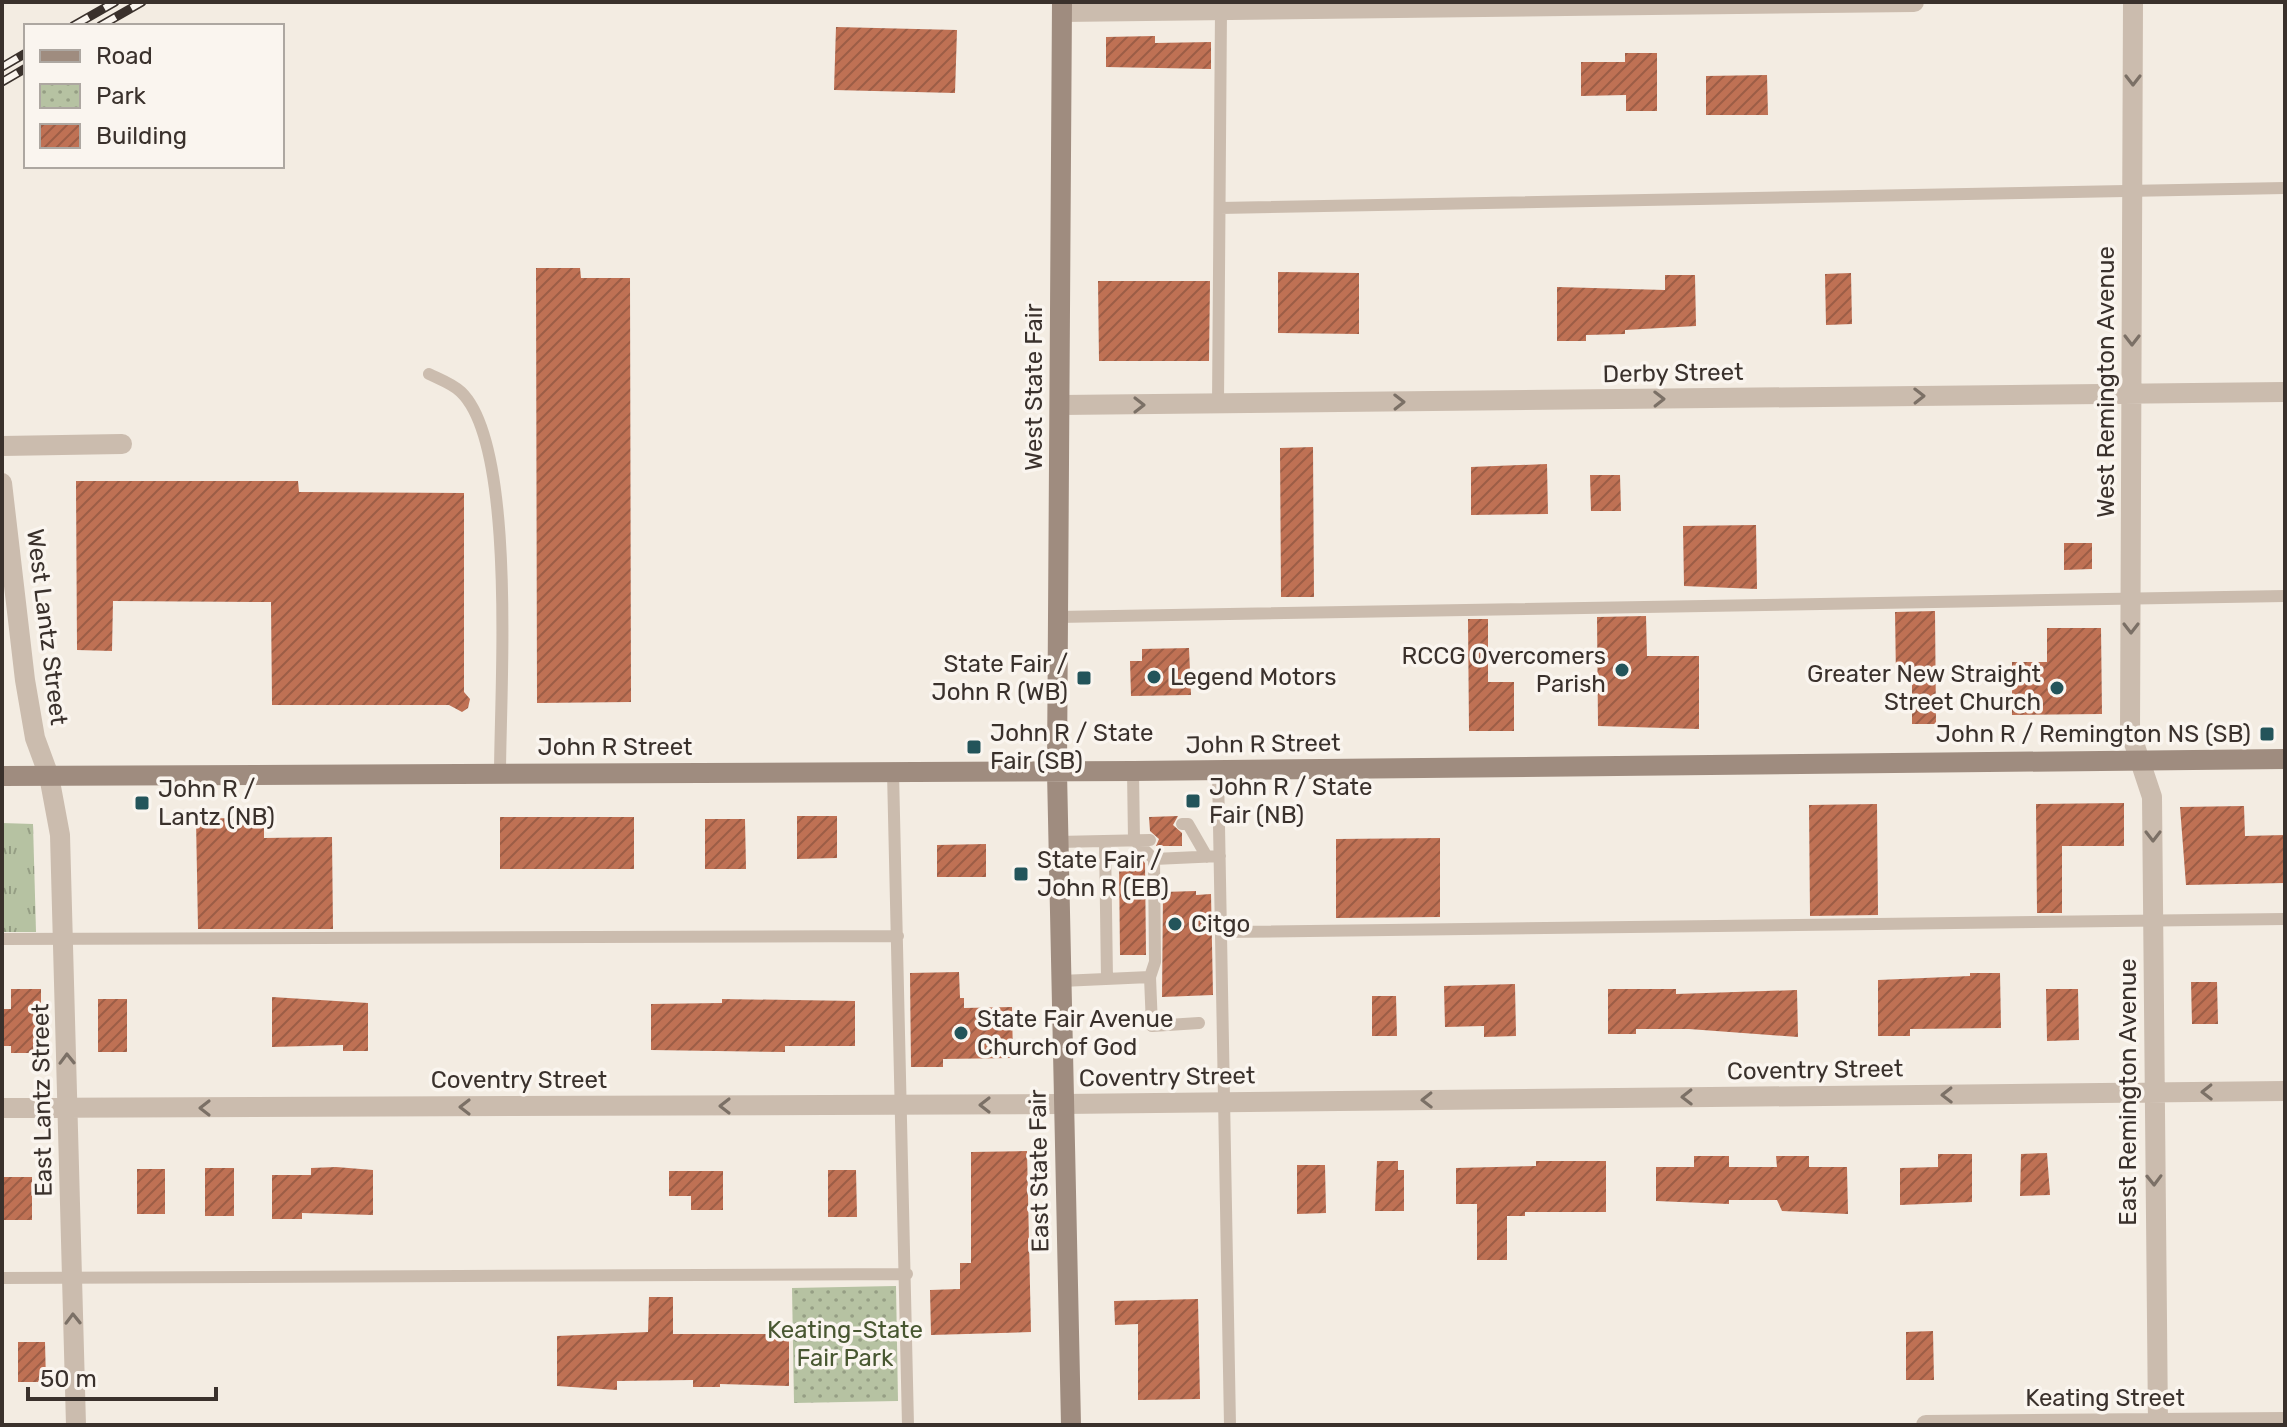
<svg xmlns="http://www.w3.org/2000/svg" width="2287" height="1427" font-family="Rubik,sans-serif">
<style>
.grass{fill:url(#grass-tufts)}
.park{fill:url(#park-dots)}
.building{fill:url(#building-hatch)}
.lines{fill:none;stroke-linecap:round;stroke-linejoin:round}
.lane{stroke:#cbbcae;stroke-width:12}
.street{stroke:#cbbcae;stroke-width:20}
.secondary{stroke:#9f8c7f;stroke-width:20}
.rail-casing{stroke:#3a312c;stroke-width:9}
.rail{stroke:#faf5ef;stroke-width:6;stroke-dasharray:18;stroke-linecap:butt}
.oneway{stroke:#7b7066}
.poi-dot{fill:#23545a;stroke:#faf5ef;stroke-width:3}
.labels{text-anchor:middle;stroke-width:7;stroke-linejoin:round;paint-order:stroke}
.street-label{font-size:24px;fill:#3a312c;stroke:#faf5ef}
.poi-label{font-size:24px;fill:#3a312c;stroke:#faf5ef;text-anchor:start}
.park-label{font-size:24px;fill:#485731;stroke:#faf5ef}
</style>
<defs>
<pattern id="grass-tufts" width="24" height="20" patternUnits="userSpaceOnUse" patternTransform="scale(2)"><rect width="24" height="20" fill="#b6c2a2"/><path d="M3 7l-1-3M5 7V3M7 7l1-3M15 17l-1-3M17 17v-4M19 17l1-3" fill="none" stroke="#959e84"/></pattern>
<pattern id="park-dots" width="8" height="8" patternUnits="userSpaceOnUse" patternTransform="scale(2)"><rect width="8" height="8" fill="#b6c2a2"/><path d="M2 2h.1M6 6h.1" fill="none" stroke="#959e84" stroke-width="1.8" stroke-linecap="round"/></pattern>
<pattern id="building-hatch" width="6" height="6" patternUnits="userSpaceOnUse" patternTransform="scale(2)"><rect width="6" height="6" fill="#bf7154"/><path d="M-1 1l2-2M0 6l6-6M5 7l2-2" fill="none" stroke="#9c5d46"/></pattern>
</defs>
<rect width="100%" height="100%" fill="#f3ece2"/>
<path class="grass" d="M2,823L33,824L36,932H2Z"/>
<path class="park" d="M896,1286L898,1401L794,1403L792,1288Z"/>
<path class="building" d="M836,27L957,30L955,93L834,90Z
M1155,36V43L1211,42V69L1106,67V37Z
M1625,53H1657V111H1626V95L1581,96V62H1625Z
M1767,75L1768,115H1706V76Z
M536,268H580L581,278H630L631,702L537,703Z
M1278,272L1359,273V334L1278,333Z
M1851,273L1852,324L1826,325L1825,274Z
M1665,275H1695L1696,326L1625,330V334L1586,335V341H1557V287L1665,290Z
M1098,281H1210L1209,361H1099Z
M1313,447L1314,597H1281L1280,448Z
M1547,464L1548,514L1471,515V467Z
M1590,475H1620L1621,511H1591Z
M76,481H298L299,492L464,493V692L470,699L468,708L462,712L449,705H272L271,602L113,601L112,651L77,650Z
M1756,525L1757,589L1684,586L1683,526Z
M2064,543H2092V569L2064,570Z
M1935,611L1936,724H1912V678H1896L1895,612Z
M1646,616L1647,656H1699V729L1598,726L1597,617Z
M1468,619H1488V682H1514V731H1469Z
M2047,628H2101L2102,714L2012,715V662H2047Z
M1189,648L1191,695L1131,696L1130,661H1142V649Z
M2124,803V846H2062V913H2037L2036,804Z
M1877,804L1878,915L1810,916L1809,805Z
M2244,806L2245,836L2285,835V883L2186,885L2180,807Z
M797,816H837V858L797,859Z
M1178,816L1173,825L1182,833V846H1156L1159,839L1150,831L1149,817Z
M264,817V838L332,837L333,929H198L196,819Z
M500,817H634V869H500Z
M705,819H745L746,869H705Z
M1440,838V917L1336,918V839Z
M986,844V877H937V845Z
M1141,859L1145,863L1146,955H1120L1119,860Z
M1196,891V895L1211,894L1213,995L1162,997L1163,892Z
M959,972L960,998H964V1008L1012,1007L1013,1058L943,1059V1067H911L910,973Z
M1970,973H2000L2001,1028L1910,1029V1036H1878V980L1970,976Z
M2191,982H2217L2218,1024H2192Z
M1515,984L1516,1036L1484,1037V1026L1445,1027L1444,986Z
M11,989H41V1053H11V1046H2V1009H11Z
M1608,989H1676V994L1797,990L1798,1037L1689,1029H1636V1034H1608Z
M2046,989H2078L2079,1040L2047,1041Z
M1372,996H1396L1397,1036H1372Z
M272,997L368,1003V1051H343V1045L272,1047Z
M98,999H127V1052H98Z
M722,999L855,1001V1046H785V1052L651,1050V1004L722,1003Z
M1027,1151L1031,1332L931,1335L930,1290L960,1289V1263H971V1152Z
M2047,1153L2050,1195L2020,1196L2021,1154Z
M1938,1154H1972V1202L1900,1205V1168L1938,1167Z
M1694,1156H1729V1167H1777L1776,1156H1809V1167H1847L1848,1214L1782,1211L1777,1200H1729V1204L1656,1201V1167H1694Z
M1377,1161H1398V1170H1404V1211H1375Z
M1536,1161H1606V1212H1525V1216H1507V1260H1477V1204H1456V1168L1536,1166Z
M1297,1165H1325L1326,1213L1297,1214Z
M336,1167L373,1170V1215L302,1213V1219H272V1175H311V1168Z
M205,1168H234V1216H205Z
M137,1169H165V1214H137Z
M828,1170H856L857,1217H828Z
M669,1171H723V1210H691V1196H669Z
M4,1177H32V1220H4Z
M649,1297H673V1334H789V1386L720,1384V1387H693V1380L617,1381V1390L557,1386V1336L648,1332Z
M1198,1299L1200,1399L1138,1400V1324L1115,1325L1114,1301Z
M1933,1331L1934,1380H1906V1332Z
M18,1342H45L46,1382H18Z"/>
<g class="lines">
<path class="lane" d="M1220,208L2285,188
M429,374C439,379 453,384 461,392C517,446 500,693 500,774
M1218,404L1221,10
M1057,617L2285,596
M1133,771L1134,840L1154,859L1220,856
M1218,771L1230,1425
M893,772L908,1425
M1182,824H1188L1207,857
M1105,841L1107,979
M1058,842L1150,840
M1221,932L2285,919
M2,939L898,936
M1150,977L1155,962L1154,859
M1061,981L1150,977L1152,1026L1199,1023
M2,1278L907,1274"/>
<path class="street" d="M2133,2L2130,731L2152,797L2158,1425
M1062,12L1914,2
M1061,405L2285,392
M2,446L122,444
M2,483L25,680L35,738L49,776L60,835L76,1425
M2,1108L1063,1104L2285,1091
M1926,1425L2285,1422"/>
<path class="secondary" d="M1062,2L1057,772L1071,1425
M2,776L1133,771L2285,759"/>
<defs>
<path id="rail" d="M73,26L115,2
M100,26L142,2
M2,67L26,53
M2,82L26,68"/>
</defs>
<use href="#rail" class="rail-casing"/>
<use href="#rail" class="rail"/>
</g>
<defs><path id="oneway-chevron" d="M-2-3.5L2.5 0L-2 3.5" fill="none" stroke-width="1.6" stroke-linecap="round" stroke-linejoin="round" transform="scale(2)"/></defs>
<g class="oneway">
<use href="#oneway-chevron" transform="translate(2133 80) rotate(90)"/>
<use href="#oneway-chevron" transform="translate(2132 340) rotate(90)"/>
<use href="#oneway-chevron" transform="translate(1919 396) rotate(-1)"/>
<use href="#oneway-chevron" transform="translate(1659 399) rotate(-1)"/>
<use href="#oneway-chevron" transform="translate(1399 402) rotate(-1)"/>
<use href="#oneway-chevron" transform="translate(1139 405)"/>
<use href="#oneway-chevron" transform="translate(2131 628) rotate(90)"/>
<use href="#oneway-chevron" transform="translate(2153 836) rotate(90)"/>
<use href="#oneway-chevron" transform="translate(67 1059) rotate(-91)"/>
<use href="#oneway-chevron" transform="translate(2207 1092) rotate(179)"/>
<use href="#oneway-chevron" transform="translate(1947 1095) rotate(179)"/>
<use href="#oneway-chevron" transform="translate(1687 1097) rotate(179)"/>
<use href="#oneway-chevron" transform="translate(1427 1100) rotate(179)"/>
<use href="#oneway-chevron" transform="translate(985 1105) rotate(180)"/>
<use href="#oneway-chevron" transform="translate(725 1106) rotate(180)"/>
<use href="#oneway-chevron" transform="translate(465 1107) rotate(180)"/>
<use href="#oneway-chevron" transform="translate(205 1108) rotate(180)"/>
<use href="#oneway-chevron" transform="translate(2154 1180) rotate(89)"/>
<use href="#oneway-chevron" transform="translate(73 1319) rotate(-91)"/>
</g>
<g class="poi-dot">
<circle cx="1622" cy="670" r="8"/>
<circle cx="1154" cy="677" r="8"/>
<rect x="1076" y="670" width="16" height="16" rx="4"/>
<circle cx="2057" cy="688" r="8"/>
<rect x="2259" y="726" width="16" height="16" rx="4"/>
<rect x="966" y="739" width="16" height="16" rx="4"/>
<rect x="1185" y="793" width="16" height="16" rx="4"/>
<rect x="134" y="795" width="16" height="16" rx="4"/>
<rect x="1013" y="866" width="16" height="16" rx="4"/>
<circle cx="1175" cy="924" r="8"/>
<circle cx="961" cy="1033" r="8"/>
</g>
<g class="labels">
<g class="street-label">
<text transform="translate(1673 373) rotate(-1)" y="8">Derby Street</text>
<text transform="translate(2106 382) rotate(-90)" y="8">West Remington Avenue</text>
<text transform="translate(1034 387) rotate(-90)" y="8">West State Fair</text>
<text transform="translate(47 627) rotate(83)" y="8">West Lantz Street</text>
<text transform="translate(1263 744) rotate(-1)" y="8">John R Street</text>
<text x="615" y="755">John R Street</text>
<text transform="translate(1815 1070) rotate(-1)" y="8">Coventry Street</text>
<text transform="translate(1167 1077) rotate(-1)" y="8">Coventry Street</text>
<text x="519" y="1088">Coventry Street</text>
<text transform="translate(2128 1092) rotate(-90)" y="8">East Remington Avenue</text>
<text transform="translate(42 1100) rotate(-91)" y="8">East Lantz Street</text>
<text transform="translate(1039 1171) rotate(-91)" y="8">East State Fair</text>
<text x="2105" y="1406">Keating Street</text>
</g>
<g class="poi-label">
<text x="1606" y="664" text-anchor="end">RCCG Overcomers<tspan x="1606" dy="28">Parish</tspan></text>
<text x="1068" y="672" text-anchor="end">State Fair /<tspan x="1068" dy="28">John R (WB)</tspan></text>
<text x="2041" y="682" text-anchor="end">Greater New Straight<tspan x="2041" dy="28">Street Church</tspan></text>
<text x="1170" y="685">Legend Motors</text>
<text x="990" y="741">John R / State<tspan x="990" dy="28">Fair (SB)</tspan></text>
<text x="2251" y="742" text-anchor="end">John R / Remington NS (SB)</text>
<text x="1209" y="795">John R / State<tspan x="1209" dy="28">Fair (NB)</tspan></text>
<text x="158" y="797">John R /<tspan x="158" dy="28">Lantz (NB)</tspan></text>
<text x="1037" y="868">State Fair /<tspan x="1037" dy="28">John R (EB)</tspan></text>
<text x="1191" y="932">Citgo</text>
<text x="977" y="1027">State Fair Avenue<tspan x="977" dy="28">Church of God</tspan></text>
</g>
<g class="park-label">
<text x="845" y="1338">Keating-State<tspan x="845" dy="28">Fair Park</tspan></text>
</g>
</g>
<rect width="2287" height="1427" fill="none" stroke="#3a312c" stroke-width="8"/>
<rect x="24" y="24" width="260" height="144" fill="#faf5ef" stroke="#ada7a1" stroke-width="2"/>
<rect x="40" y="50" width="40" height="12" fill="#9f8c7f" stroke="#ada7a1" stroke-width="2"/>
<text x="96" y="64" font-size="24" fill="#3a312c">Road</text>
<rect x="40" y="84" width="40" height="24" fill="url(#park-dots)" stroke="#ada7a1" stroke-width="2"/>
<text x="96" y="104" font-size="24" fill="#3a312c">Park</text>
<rect x="40" y="124" width="40" height="24" fill="url(#building-hatch)" stroke="#ada7a1" stroke-width="2"/>
<text x="96" y="144" font-size="24" fill="#3a312c">Building</text>
<path d="M28 1387v12h188v-12" fill="none" stroke="#3a312c" stroke-width="4"/>
<text x="40" y="1387" font-size="24" fill="#3a312c" stroke="#faf5ef" stroke-width="6" paint-order="stroke">50 m</text>
</svg>
